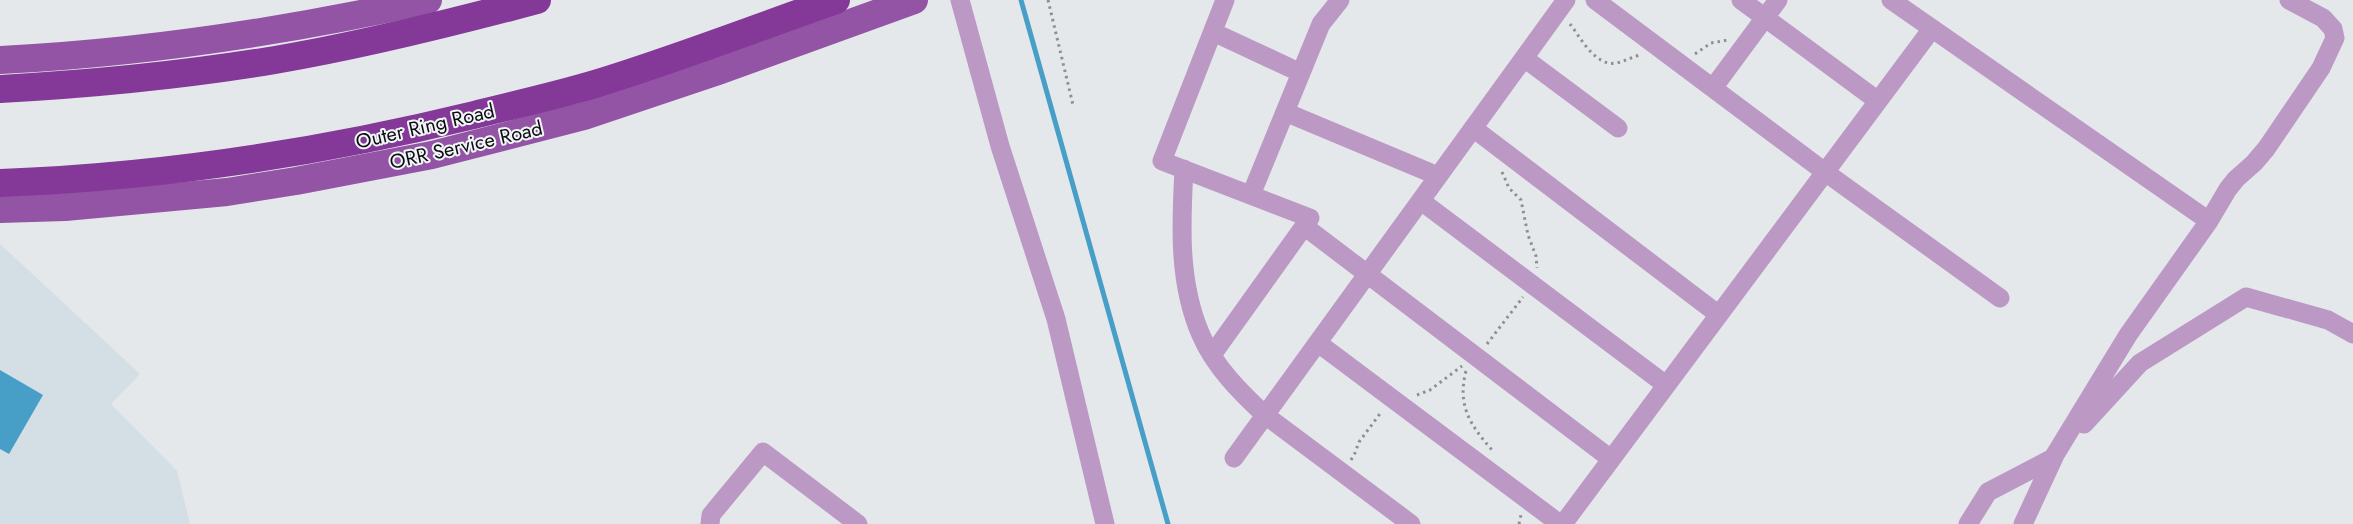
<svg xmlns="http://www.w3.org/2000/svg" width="2353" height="524" font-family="Jost,sans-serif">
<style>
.built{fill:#d4dee5}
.water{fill:#479fc7}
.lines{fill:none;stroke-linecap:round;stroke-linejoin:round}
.stream{stroke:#479fc7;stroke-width:5}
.path{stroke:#8d8f91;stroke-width:3;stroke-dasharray:2.5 4;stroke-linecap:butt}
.minor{stroke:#bc99c5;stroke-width:19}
.primary{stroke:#9354a5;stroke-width:28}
.motorway{stroke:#843898;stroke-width:28}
.labels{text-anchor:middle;stroke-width:4;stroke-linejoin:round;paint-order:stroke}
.street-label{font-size:20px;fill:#0c0d0e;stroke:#f2f5f8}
</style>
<rect width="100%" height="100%" fill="#e5e8eb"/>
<path class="built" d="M0,244L140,374L111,404L177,471L190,524H0Z"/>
<path class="water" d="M0,370L43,395L9,454L0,449Z"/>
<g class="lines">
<path class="stream" d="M1021,0L1168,524"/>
<path class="path" d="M1048,0L1073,105
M1570,24C1581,38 1595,67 1617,63C1625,61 1632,57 1640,55
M1695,54L1711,43L1728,40
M1502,172L1509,188L1521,200L1528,235L1536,256L1537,268
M1487,344L1523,297
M1466,371C1457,405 1470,425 1492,450
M1417,395L1430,390L1462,366
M1351,460L1355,453L1359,442L1382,411
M1519,524L1521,515"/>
<path class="minor" d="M960,0L1000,146L1056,319L1105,524
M1595,0L1825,172L2000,298
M1741,0L1878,101
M1891,0L2209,221
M1213,32L1301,73
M1524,58L1618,128
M1713,88L1778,0
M1285,112L1438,176
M1473,128L1719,315
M1184,169C1181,224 1178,283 1201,335C1214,366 1241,393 1265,415L1411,524
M1251,195L1321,24L1340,0
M1421,201L1666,385
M1304,226L1611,459
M1318,343L1560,524
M1212,355L1310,218L1162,161L1225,0
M2084,424L2140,363L2246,297L2328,320L2353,334
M1234,458L1566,0
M710,524L711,515L763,452L858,524
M1563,524L1931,30
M1968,524L1988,492L2053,458L2128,335L2209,221L2228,189L2236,179L2254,163L2266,149L2321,68L2335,38L2333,29L2323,18L2289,0
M2023,524L2055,455"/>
<path class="primary" d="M0,60C144,53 287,31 428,0
M0,209L65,207L227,192L296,181L432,155L584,116L715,72L914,0"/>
<path class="motorway" d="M0,89C92,84 184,75 275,60C363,45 451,23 537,0
M0,183C160,177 318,153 474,115C514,105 555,96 595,84C677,59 756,28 836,0"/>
</g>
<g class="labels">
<g class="street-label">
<text transform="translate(425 126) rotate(-13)" y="7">Outer Ring Road</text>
<text transform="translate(466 145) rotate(-13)" y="7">ORR Service Road</text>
</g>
</g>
</svg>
